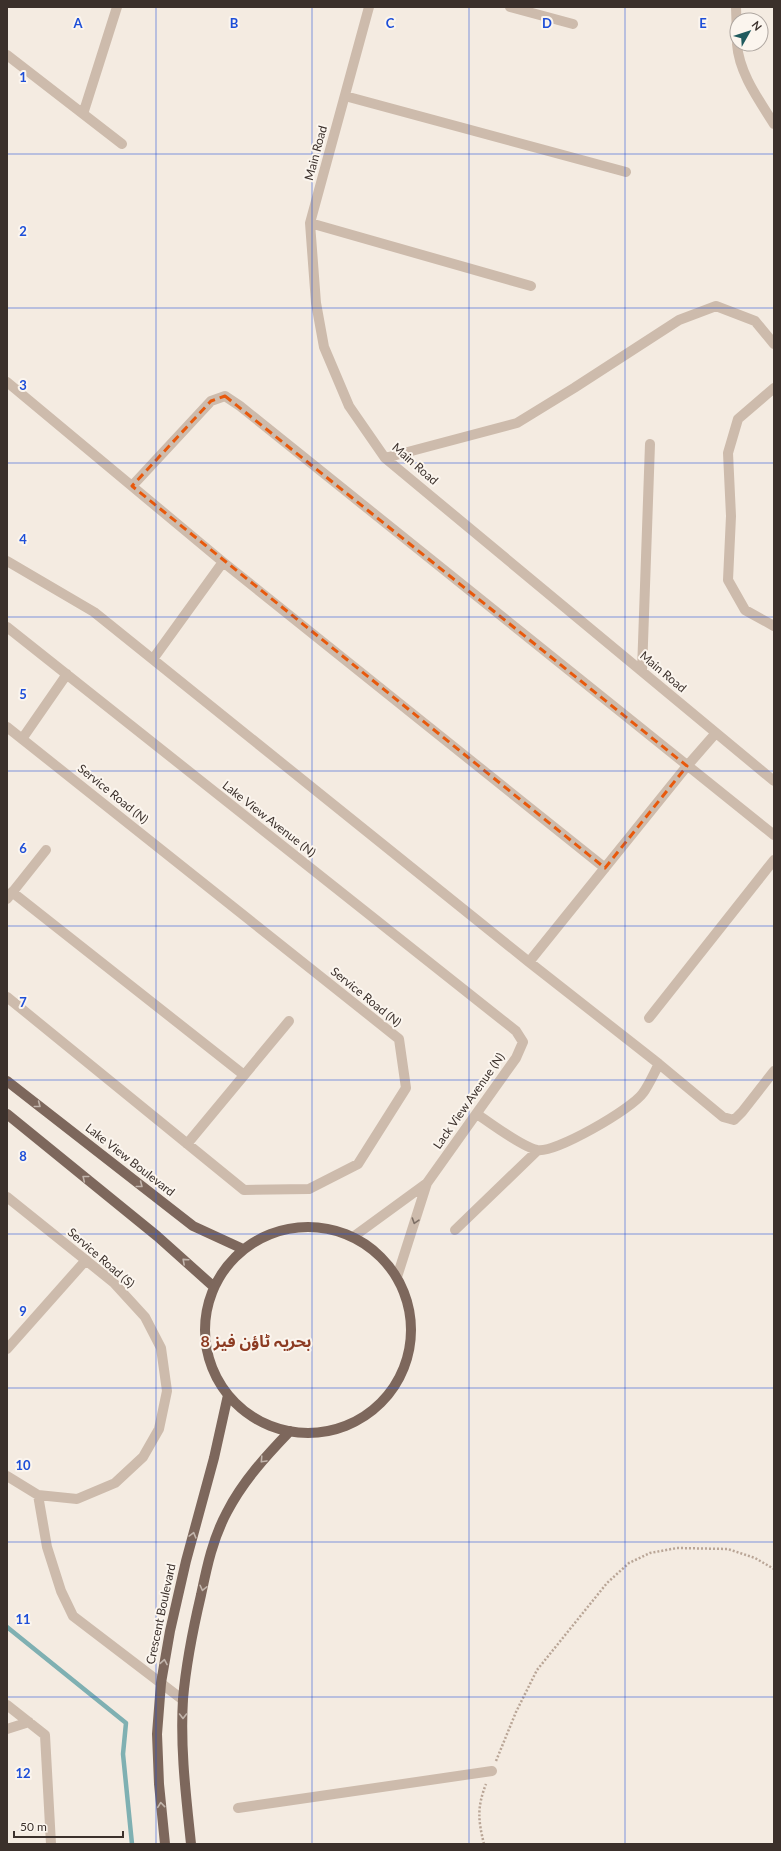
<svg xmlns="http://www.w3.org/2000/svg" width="781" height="1851" font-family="Lato,'Noto Sans Arabic',sans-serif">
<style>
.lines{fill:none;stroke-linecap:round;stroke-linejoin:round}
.stream{stroke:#7fb0b2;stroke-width:4.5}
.path{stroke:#b9a596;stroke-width:2.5;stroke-dasharray:2 2;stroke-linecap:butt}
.minor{stroke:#cdbbac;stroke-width:10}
.major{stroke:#7d675c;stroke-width:10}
.oneway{stroke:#c2b5ac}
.oneway2{stroke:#7d6f65}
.marked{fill:none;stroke:#e8590c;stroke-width:3;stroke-dasharray:8 5;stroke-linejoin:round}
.grid{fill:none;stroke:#1d4ed8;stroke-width:1;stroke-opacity:0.55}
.labels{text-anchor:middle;stroke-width:4;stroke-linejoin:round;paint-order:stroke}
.street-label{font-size:12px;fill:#3b302b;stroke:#fbf5ee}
.district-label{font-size:16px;font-weight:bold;fill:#8c3b22;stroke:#fbf5ee}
.grid-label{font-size:13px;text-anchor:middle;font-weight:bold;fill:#1d4ed8;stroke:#fbf5ee;stroke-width:4;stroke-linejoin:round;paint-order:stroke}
</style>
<rect width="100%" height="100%" fill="#f4ebe1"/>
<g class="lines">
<path class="stream" d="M7,1627L126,1723L123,1754L132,1844"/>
<path class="path" d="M496,1761L516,1712L537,1670L607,1583L629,1563L650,1553L677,1548L728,1549L755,1558L774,1569
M484,1844C478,1820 477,1807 486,1784"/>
<path class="minor" d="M369,7L310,223L316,303L324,347L349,406L385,458L774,781
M510,7L573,24
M736,7L737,36
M737,44C739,73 759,100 774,124
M7,55L122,144
M345,96L626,172
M83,114L117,7
M310,223L531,286
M7,382L223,562L605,868
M774,388L738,419L728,453L731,516L728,580L745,610L774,626
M385,458L517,423L574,388L679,320L716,306L755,321L774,344
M132,486L211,401L225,396L240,406L774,835
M7,561L94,612L529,962L659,1064L723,1117L734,1120L742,1112L774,1071
M7,627L516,1031L523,1042L516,1058L427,1183L397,1277
M153,659L223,562
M642,671L650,444
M7,727L399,1039L406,1088L358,1164L309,1189L244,1190L7,997
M22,739L67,674
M12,892L244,1075
M7,899L46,850
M529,962L687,766L715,734
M649,1018L774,860
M477,1114C490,1123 522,1147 537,1150C554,1154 632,1109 643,1093C649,1085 654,1073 659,1064
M187,1144L289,1021
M7,1197L113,1282L145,1317L161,1348L167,1391L159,1429L143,1457L115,1483L77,1499L38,1495L7,1476
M455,1230L537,1151
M353,1237L427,1183
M7,1349L86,1260
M38,1495L47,1547L61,1591L73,1616L183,1700
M7,1705L45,1735L51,1844
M7,1729L29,1722
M238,1808L492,1771"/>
<path class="major" d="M7,1081L193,1226L243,1249
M7,1114L157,1236L214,1287
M205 1330a103 103 0 1 1 206 0a103 103 0 1 1-206 0Z
M165,1844L159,1784L157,1734L161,1683L170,1631L186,1561L214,1458L228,1395
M191,1844C186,1796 180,1748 183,1699C186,1664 193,1629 201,1595C207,1566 213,1538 227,1512C243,1481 266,1456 290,1431"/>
</g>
<defs><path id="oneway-chevron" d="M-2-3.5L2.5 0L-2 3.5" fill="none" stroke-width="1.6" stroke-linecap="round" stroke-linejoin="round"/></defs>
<g class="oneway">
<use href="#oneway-chevron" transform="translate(38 1105) rotate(38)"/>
<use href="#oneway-chevron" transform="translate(85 1178) rotate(-141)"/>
<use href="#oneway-chevron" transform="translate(140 1185) rotate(38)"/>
<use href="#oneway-chevron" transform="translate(185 1261) rotate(-138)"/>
<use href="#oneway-chevron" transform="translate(263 1460) rotate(133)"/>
<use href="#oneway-chevron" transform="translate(193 1535) rotate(-75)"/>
<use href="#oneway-chevron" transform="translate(203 1588) rotate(103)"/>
<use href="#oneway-chevron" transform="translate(164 1662) rotate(-80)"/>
<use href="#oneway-chevron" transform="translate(183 1716) rotate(90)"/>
<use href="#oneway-chevron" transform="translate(161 1805) rotate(-96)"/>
</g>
<use class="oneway2" href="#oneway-chevron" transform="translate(415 1221) rotate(108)"/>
<path class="marked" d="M225,396L687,766L605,868L132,486L211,401Z"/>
<path class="grid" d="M156,7V1844M312,7V1844M469,7V1844M625,7V1844M7,154H774M7,308H774M7,463H774M7,617H774M7,771H774M7,926H774M7,1080H774M7,1234H774M7,1388H774M7,1542H774M7,1697H774"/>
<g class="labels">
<g class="street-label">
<text transform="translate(316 153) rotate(-75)" y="4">Main Road</text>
<text transform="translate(415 464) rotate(41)" y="4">Main Road</text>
<text transform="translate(663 672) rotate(40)" y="4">Main Road</text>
<text transform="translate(113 794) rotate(39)" y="4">Service Road (N)</text>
<text transform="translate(269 819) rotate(38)" y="4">Lake View Avenue (N)</text>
<text transform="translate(366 997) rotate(39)" y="4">Service Road (N)</text>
<text transform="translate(469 1101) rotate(-55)" y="4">Lack View Avenue (N)</text>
<text transform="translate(130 1160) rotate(38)" y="4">Lake View Boulevard</text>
<text transform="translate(101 1258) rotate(41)" y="4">Service Road (S)</text>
<text transform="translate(161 1614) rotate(-78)" y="4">Crescent Boulevard</text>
</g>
<g class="district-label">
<text x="256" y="1347">بحریہ ٹاؤن فیز 8</text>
</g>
</g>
<g class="grid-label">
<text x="78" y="28">A</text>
<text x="234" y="28">B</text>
<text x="390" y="28">C</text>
<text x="547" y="28">D</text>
<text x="703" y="28">E</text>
<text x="23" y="82">1</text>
<text x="23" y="236">2</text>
<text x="23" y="390">3</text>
<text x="23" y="544">4</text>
<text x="23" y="699">5</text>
<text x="23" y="853">6</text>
<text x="23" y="1007">7</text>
<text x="23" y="1161">8</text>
<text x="23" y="1316">9</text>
<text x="23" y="1470">10</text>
<text x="23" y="1624">11</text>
<text x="23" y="1778">12</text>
</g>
<rect width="781" height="1851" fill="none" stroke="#3b302b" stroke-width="16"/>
<g transform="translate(749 32) rotate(51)"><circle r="19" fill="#fbf5ee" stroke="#aea6a0"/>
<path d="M0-3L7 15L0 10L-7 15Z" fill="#1f5a5e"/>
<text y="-6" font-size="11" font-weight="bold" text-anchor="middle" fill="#3b302b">N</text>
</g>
<path d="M14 1831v6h109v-6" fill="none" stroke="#3b302b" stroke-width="2"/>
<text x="20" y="1831" font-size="12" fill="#3b302b" stroke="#fbf5ee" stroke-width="3" paint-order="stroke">50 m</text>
</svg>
